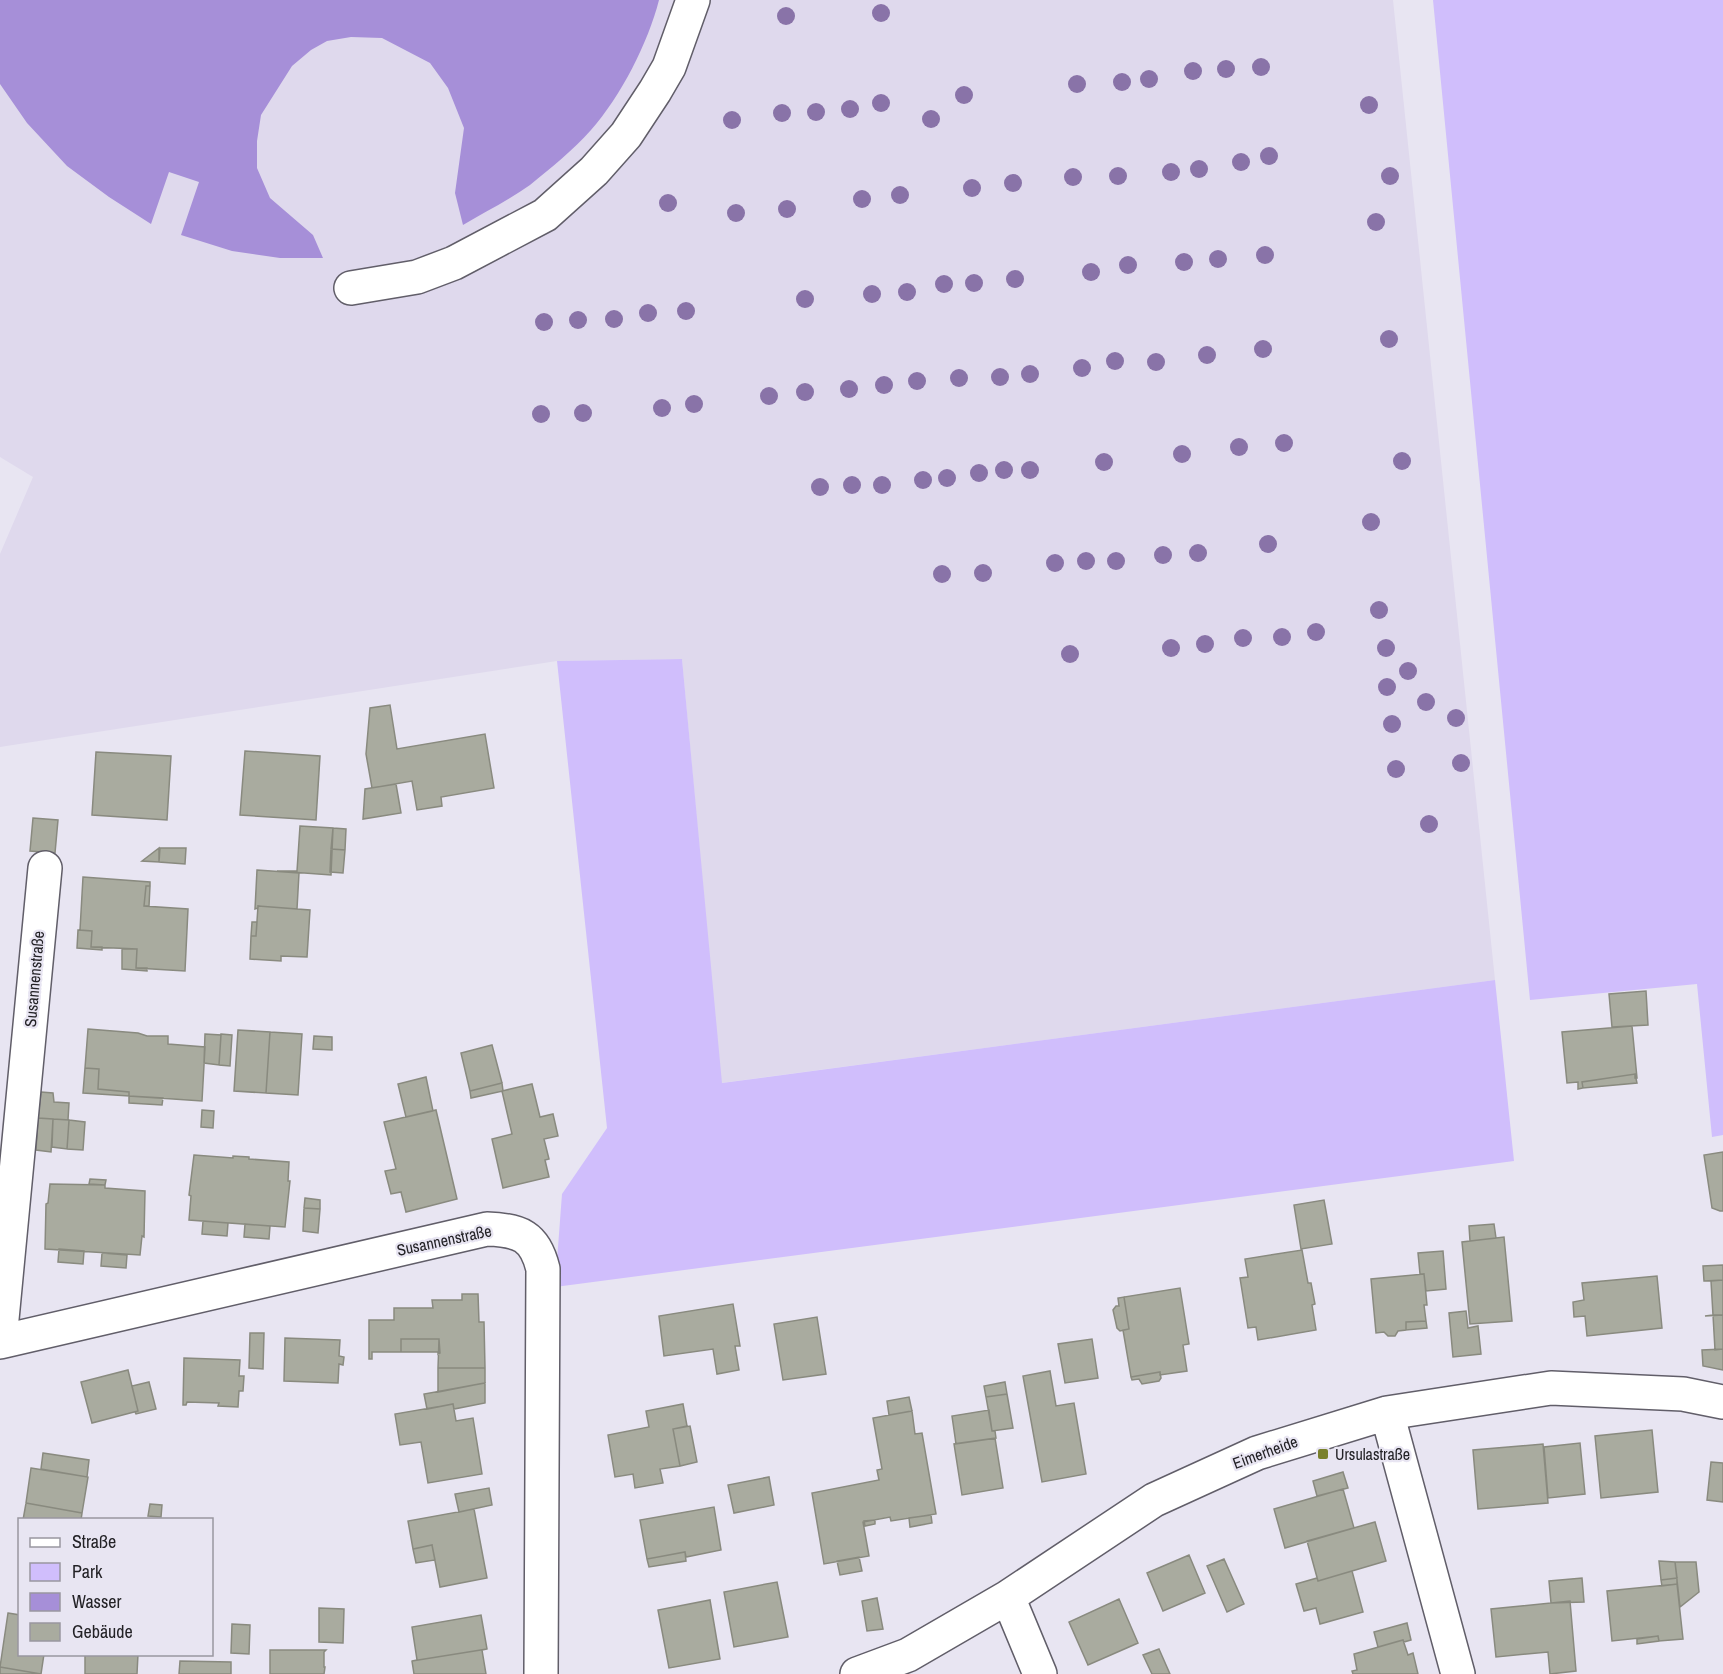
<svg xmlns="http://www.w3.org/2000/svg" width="1723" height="1674" font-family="'Archivo Narrow',sans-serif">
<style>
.built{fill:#dfd9ed}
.green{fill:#d0befc}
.water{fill:#a68fd8}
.building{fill:#a9ab9f;stroke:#898a7f;stroke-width:1.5}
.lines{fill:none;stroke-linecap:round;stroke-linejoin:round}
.minor-casing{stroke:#615e69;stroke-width:36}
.minor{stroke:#fff;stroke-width:33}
.tree{fill:#8973a8}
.poi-dot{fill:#79802b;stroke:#e8e5f2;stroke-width:2}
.labels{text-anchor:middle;stroke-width:4.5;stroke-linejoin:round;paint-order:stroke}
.street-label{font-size:16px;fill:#232226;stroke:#e8e5f2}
.poi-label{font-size:16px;fill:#232226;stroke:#e8e5f2;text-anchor:start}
</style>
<rect width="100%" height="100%" fill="#e8e5f2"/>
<path class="built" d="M0,0H1393L1495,980L721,1083L682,659L557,661L0,747V554L33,477L0,457Z"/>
<path class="green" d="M1433,0H1723V1135L1712,1137L1697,984L1530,1000Z
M682,659L722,1083L1495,980L1514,1161L555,1287L562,1194L607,1128L557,661Z"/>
<path class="water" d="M0,0H659C648,43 621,96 591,130C573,150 551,168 530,185C509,200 485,212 463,225L455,193L464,128L448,88L430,63L382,38L351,37L327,41L311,50L292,66L261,115L257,141V168L270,198L313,235L323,258H280L232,251L181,235L199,182L169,172L151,224L109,197L67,166L27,123L0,84Z"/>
<path class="building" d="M390,705L397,749L485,734L494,788L441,797L442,806L417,810L412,781L372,788L366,754L370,708Z
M245,751L320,756L316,820L240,815Z
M96,752L171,756L167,820L92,815Z
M396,784L401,813L363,819L365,789Z
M33,818L58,820L55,853L30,851Z
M300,826L333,828L331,875L277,871H297Z
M333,828L346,829L345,850L331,849Z
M159,848V862L142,861Z
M160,848H186L185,864L159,862Z
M331,849L345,850L343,873L330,872Z
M257,870L299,873L297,909L258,906V908L255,909Z
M83,877L150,882V886H146L144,906L188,909L185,971L136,968L137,949L91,947L92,931L80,930Z
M146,886H150L149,906H144Z
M258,906L310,910L307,957L281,956V961L250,959L251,936H256Z
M252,922H257L256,936H251Z
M78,930L92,931L91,947H102V950L77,948Z
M122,949H137L136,968H147V971L122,969Z
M1646,991L1648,1025L1612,1027L1609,994Z
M1632,1026L1637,1078H1635V1074L1582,1082L1583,1088L1578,1089V1082L1567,1083L1562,1032Z
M88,1029L138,1033L147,1036H168V1044L205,1047L202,1101L129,1096V1092L98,1089L99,1069L85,1068Z
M238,1030L270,1032L266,1093L234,1091Z
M270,1032L302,1034L298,1095L266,1093Z
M205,1034L221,1035L219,1065L204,1063Z
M221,1034L232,1035L230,1066L219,1065Z
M314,1036L332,1037V1050L313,1049Z
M492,1045L502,1083L470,1091L461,1053Z
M85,1068L99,1069L98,1089L129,1092V1096L83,1093Z
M1635,1074L1637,1083L1583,1088L1582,1082Z
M426,1077L433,1111L406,1117L398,1084Z
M502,1083L503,1091L471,1098L470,1091Z
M532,1084L540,1117L553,1114L558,1136L544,1139L549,1159L545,1160L549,1177L503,1188L492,1139L512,1134L502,1091Z
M41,1092L53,1093L54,1102L69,1103L68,1120L38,1118Z
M129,1096L163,1098L162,1105L129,1103Z
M202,1110L214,1111L213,1128L201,1127Z
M436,1110L457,1199L406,1212L401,1192L391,1194L385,1171L396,1169L384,1122Z
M38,1118L53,1119L51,1152L36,1150Z
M53,1119L69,1120L67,1149L52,1147Z
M69,1120L85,1122L83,1150L67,1149Z
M1723,1152V1211H1720L1712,1208L1704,1155Z
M194,1155L233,1158V1156L249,1157V1159L289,1162L288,1181H290L285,1227L189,1220L191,1196L189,1195Z
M90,1179L106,1180L105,1185L89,1184Z
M50,1184L105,1185V1188L145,1191L144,1237L142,1236L140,1255L45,1249L46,1204L48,1203Z
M305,1198L320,1200V1209L304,1208Z
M1324,1200L1332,1244L1301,1249L1294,1205Z
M304,1208L320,1209L318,1233L303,1231Z
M203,1221L228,1223L227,1236L202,1234Z
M245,1224L270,1226L269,1239L244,1237Z
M1494,1224L1496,1238L1470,1241L1469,1226Z
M1504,1237L1512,1321L1470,1324L1462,1242Z
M59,1249L84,1251L83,1264L58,1262Z
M1302,1250L1308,1283H1311L1315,1304L1312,1305L1316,1330L1258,1340L1256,1327L1248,1328L1240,1278L1248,1277L1245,1259Z
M1443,1251L1446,1289L1426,1291L1424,1274H1420L1418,1253Z
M102,1253L127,1255L126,1268L101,1266Z
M1723,1265V1280L1704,1281L1703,1266Z
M1424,1274L1427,1305H1424L1426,1321L1406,1322V1330L1398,1331L1395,1336H1388L1384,1332L1376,1333L1371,1279Z
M1657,1276L1662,1328L1587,1336L1585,1316L1574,1317L1573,1302L1584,1300L1582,1283Z
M1723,1280V1315L1705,1316L1713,1315L1711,1281Z
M1180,1288L1189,1344L1183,1345L1187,1371L1160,1375V1372L1131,1377L1123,1330L1129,1329L1124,1297Z
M462,1294H478L479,1322H484L485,1368H438L439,1339H401V1352H372V1359H369V1320H394V1308H433L432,1300H462Z
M1124,1297L1129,1329L1120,1331L1117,1328L1113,1310L1116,1306H1119L1118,1298Z
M733,1304L740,1346H735L739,1370L717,1374L713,1349L664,1356L659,1316Z
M1466,1311L1468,1328L1478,1326L1481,1354L1453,1357L1449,1313Z
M1713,1315H1723V1349L1715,1350Z
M817,1317L826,1374L783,1380L774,1324Z
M1426,1321L1427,1328L1406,1330V1322Z
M250,1333H264L263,1369L249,1368Z
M285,1338L340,1340L339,1356L344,1357L343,1365L339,1364L338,1383L284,1381Z
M401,1339H439L440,1353L438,1354V1352H401Z
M1092,1339L1098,1378L1065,1383L1058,1344Z
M1723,1349V1370L1703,1366L1702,1350Z
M184,1358L240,1360L239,1376H244L243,1391H239L238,1407L218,1406L219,1403L187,1402L186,1405H183Z
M438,1368H485V1383L438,1392Z
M128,1370L138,1411L92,1423L81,1382Z
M1050,1371L1056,1406L1074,1403L1086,1474L1042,1482L1023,1376Z
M1160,1372L1161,1378L1159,1381L1142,1384L1139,1379L1132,1380L1131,1377Z
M149,1382L156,1409L136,1414L135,1412L138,1411L132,1386Z
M1005,1382L1007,1394L986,1397L984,1386Z
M485,1383V1403L454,1409L453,1404L427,1409L424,1394Z
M1007,1394L1013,1428L992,1431L986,1397Z
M909,1397L912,1411L889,1415L887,1401Z
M453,1404L456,1421L473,1418L482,1474L428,1483L421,1442L400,1445L395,1414Z
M683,1404L687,1426L673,1429L680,1466L660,1469L663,1483L635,1488L633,1474L615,1477L608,1435L649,1427L646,1411Z
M989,1410L992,1431H995L996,1438L956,1444L952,1416Z
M912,1411L915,1434L922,1433L936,1514L891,1521L890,1517L863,1522L869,1556L824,1564L812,1493L879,1480L877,1470L882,1469L873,1418Z
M690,1426L697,1462L680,1466L673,1429Z
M1652,1430L1658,1492L1601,1498L1595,1436Z
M995,1438L1003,1488L962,1495L954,1444Z
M1580,1443L1585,1494L1548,1498L1544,1447Z
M1543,1444L1548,1503L1478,1509L1473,1450Z
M43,1453L89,1460L87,1477L41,1469Z
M1711,1462L1723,1463V1502L1707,1500Z
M31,1468L88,1477L82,1513L26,1503Z
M1343,1472L1348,1488L1317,1496L1313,1481Z
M769,1477L774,1505L734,1513L728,1485Z
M489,1488L492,1505L459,1512L455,1494Z
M1343,1489L1354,1528L1285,1548L1274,1509Z
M26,1503L82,1513L81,1520H23Z
M150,1504L162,1505L161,1517L148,1516Z
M714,1507L721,1550L686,1557L685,1552L647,1559L640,1520Z
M474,1509L487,1578L440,1587L432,1545L413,1549L408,1521Z
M931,1515L932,1523L910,1527L909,1518Z
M875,1520V1524L865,1526L864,1521Z
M1375,1522L1386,1561L1318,1581L1307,1541Z
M432,1545L435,1560L416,1563L413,1549Z
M685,1552L686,1561L649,1567L647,1559Z
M1189,1555L1205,1593L1163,1611L1147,1573Z
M859,1557L862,1571L840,1575L837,1561Z
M1224,1559L1244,1604L1227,1612L1207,1566Z
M1659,1561L1675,1562L1677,1578L1661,1580Z
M1675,1562H1696L1699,1592L1680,1607Z
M1352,1571L1363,1612L1320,1624L1316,1608L1304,1611L1296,1584L1317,1578L1318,1581Z
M1582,1578L1584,1602L1551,1603L1549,1581Z
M1677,1578V1584L1662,1586L1661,1580Z
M777,1582L788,1637L734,1647L724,1592Z
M1677,1584L1683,1639L1659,1641L1658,1636L1612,1641L1607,1591Z
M877,1598L883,1629L867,1631L862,1601Z
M1119,1599L1138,1643L1088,1665L1069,1622Z
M710,1600L720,1659L669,1668L658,1610Z
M1570,1601L1576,1671L1550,1674L1548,1652L1496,1657L1491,1609Z
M319,1608L344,1609L343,1643L319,1642Z
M8,1613L20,1615V1654H44L41,1674L0,1667Z
M481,1615L487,1649L412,1661L417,1660L412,1627Z
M1407,1623L1411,1640L1404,1642L1403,1640L1378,1647L1374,1632Z
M232,1624L250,1625L249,1654L231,1653Z
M1658,1636L1659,1641L1637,1644V1639Z
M1403,1640L1408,1655L1413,1653L1418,1674H1353L1352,1671L1357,1670L1354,1654Z
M487,1649L482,1650L486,1674H414L412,1661Z
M1159,1649L1170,1674H1152L1143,1655Z
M270,1650H326L324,1652V1667H325L324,1674H270Z
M85,1654H138L137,1674H85Z
M180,1661L231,1662V1674H179Z
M0,1667L41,1674H0Z"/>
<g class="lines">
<defs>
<path id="minor" d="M351,288L417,277L454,263L545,215L594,171L626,135L655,91L669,67L693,0
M0,1340L45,868
M0,1342L487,1229C520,1230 535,1236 543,1269L541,1674
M1387,1413L1458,1674
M1008,1597L1040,1674
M857,1674L908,1655L1008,1597L1154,1500L1257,1453L1387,1413L1551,1388L1683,1394L1723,1402"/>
</defs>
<use href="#minor" class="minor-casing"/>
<use href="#minor" class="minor"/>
</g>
<g class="tree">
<circle cx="881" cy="13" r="9"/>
<circle cx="786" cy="16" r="9"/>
<circle cx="1261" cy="67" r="9"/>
<circle cx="1226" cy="69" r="9"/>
<circle cx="1193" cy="71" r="9"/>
<circle cx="1149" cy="79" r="9"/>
<circle cx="1122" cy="82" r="9"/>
<circle cx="1077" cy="84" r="9"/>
<circle cx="964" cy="95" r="9"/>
<circle cx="881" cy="103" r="9"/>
<circle cx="1369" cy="105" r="9"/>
<circle cx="850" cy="109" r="9"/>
<circle cx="816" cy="112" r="9"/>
<circle cx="782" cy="113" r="9"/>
<circle cx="931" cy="119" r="9"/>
<circle cx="732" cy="120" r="9"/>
<circle cx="1269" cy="156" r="9"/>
<circle cx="1241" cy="162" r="9"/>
<circle cx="1199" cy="169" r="9"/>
<circle cx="1171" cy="172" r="9"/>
<circle cx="1118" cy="176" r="9"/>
<circle cx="1390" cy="176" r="9"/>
<circle cx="1073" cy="177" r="9"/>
<circle cx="1013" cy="183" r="9"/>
<circle cx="972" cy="188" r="9"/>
<circle cx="900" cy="195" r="9"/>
<circle cx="862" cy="199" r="9"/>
<circle cx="668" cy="203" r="9"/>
<circle cx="787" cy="209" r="9"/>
<circle cx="736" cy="213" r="9"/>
<circle cx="1376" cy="222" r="9"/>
<circle cx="1265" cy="255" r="9"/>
<circle cx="1218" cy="259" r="9"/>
<circle cx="1184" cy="262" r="9"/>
<circle cx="1128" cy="265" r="9"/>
<circle cx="1091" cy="272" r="9"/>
<circle cx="1015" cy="279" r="9"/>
<circle cx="974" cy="283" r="9"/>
<circle cx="944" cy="284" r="9"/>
<circle cx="907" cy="292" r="9"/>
<circle cx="872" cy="294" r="9"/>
<circle cx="805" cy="299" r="9"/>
<circle cx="686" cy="311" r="9"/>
<circle cx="648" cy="313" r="9"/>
<circle cx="614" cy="319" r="9"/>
<circle cx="578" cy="320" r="9"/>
<circle cx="544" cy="322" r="9"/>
<circle cx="1389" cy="339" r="9"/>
<circle cx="1263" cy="349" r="9"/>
<circle cx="1207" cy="355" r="9"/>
<circle cx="1115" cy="361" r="9"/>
<circle cx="1156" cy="362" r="9"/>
<circle cx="1082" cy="368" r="9"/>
<circle cx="1030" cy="374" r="9"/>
<circle cx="1000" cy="377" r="9"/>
<circle cx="959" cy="378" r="9"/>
<circle cx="917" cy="381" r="9"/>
<circle cx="884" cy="385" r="9"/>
<circle cx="849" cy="389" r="9"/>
<circle cx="805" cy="392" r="9"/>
<circle cx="769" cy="396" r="9"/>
<circle cx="694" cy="404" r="9"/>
<circle cx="662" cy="408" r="9"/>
<circle cx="583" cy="413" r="9"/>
<circle cx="541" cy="414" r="9"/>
<circle cx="1284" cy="443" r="9"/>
<circle cx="1239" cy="447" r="9"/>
<circle cx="1182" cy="454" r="9"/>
<circle cx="1402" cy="461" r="9"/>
<circle cx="1104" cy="462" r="9"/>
<circle cx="1004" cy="470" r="9"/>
<circle cx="1030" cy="470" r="9"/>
<circle cx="979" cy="473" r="9"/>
<circle cx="947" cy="478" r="9"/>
<circle cx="923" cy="480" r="9"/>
<circle cx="852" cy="485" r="9"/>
<circle cx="882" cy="485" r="9"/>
<circle cx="820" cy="487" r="9"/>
<circle cx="1371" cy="522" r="9"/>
<circle cx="1268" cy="544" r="9"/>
<circle cx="1198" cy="553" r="9"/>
<circle cx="1163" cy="555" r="9"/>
<circle cx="1086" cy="561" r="9"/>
<circle cx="1116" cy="561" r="9"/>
<circle cx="1055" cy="563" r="9"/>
<circle cx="983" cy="573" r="9"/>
<circle cx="942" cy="574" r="9"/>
<circle cx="1379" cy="610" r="9"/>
<circle cx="1316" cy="632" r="9"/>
<circle cx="1282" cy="637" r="9"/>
<circle cx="1243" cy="638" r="9"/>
<circle cx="1205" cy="644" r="9"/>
<circle cx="1171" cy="648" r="9"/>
<circle cx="1386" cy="648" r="9"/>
<circle cx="1070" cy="654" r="9"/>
<circle cx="1408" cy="671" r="9"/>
<circle cx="1387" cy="687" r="9"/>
<circle cx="1426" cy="702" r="9"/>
<circle cx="1456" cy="718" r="9"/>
<circle cx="1392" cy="724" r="9"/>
<circle cx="1461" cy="763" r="9"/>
<circle cx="1396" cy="769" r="9"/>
<circle cx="1429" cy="824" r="9"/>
</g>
<rect class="poi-dot" x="1317" y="1448" width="12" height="12" rx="3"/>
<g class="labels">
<g class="street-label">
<text transform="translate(34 979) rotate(-85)" y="6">Susannenstraße</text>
<text transform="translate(444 1240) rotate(-12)" y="6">Susannenstraße</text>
<text transform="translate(1265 1452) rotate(-20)" y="6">Eimerheide</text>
</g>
<g class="poi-label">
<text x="1335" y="1460">Ursulastraße</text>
</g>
</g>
<rect x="18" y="1518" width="195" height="138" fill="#e8e5f2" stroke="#9997a0" stroke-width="1.5"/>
<rect x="30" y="1538" width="30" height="9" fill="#ffffff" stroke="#9997a0" stroke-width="1.5"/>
<text x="72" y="1548" font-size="18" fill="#232226">Straße</text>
<rect x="30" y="1563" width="30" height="18" fill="#d0befc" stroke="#9997a0" stroke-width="1.5"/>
<text x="72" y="1578" font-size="18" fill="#232226">Park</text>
<rect x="30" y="1593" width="30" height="18" fill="#a68fd8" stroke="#9997a0" stroke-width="1.5"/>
<text x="72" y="1608" font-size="18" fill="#232226">Wasser</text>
<rect x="30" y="1623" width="30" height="18" fill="#a9ab9f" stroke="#9997a0" stroke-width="1.5"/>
<text x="72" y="1638" font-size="18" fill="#232226">Gebäude</text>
</svg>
